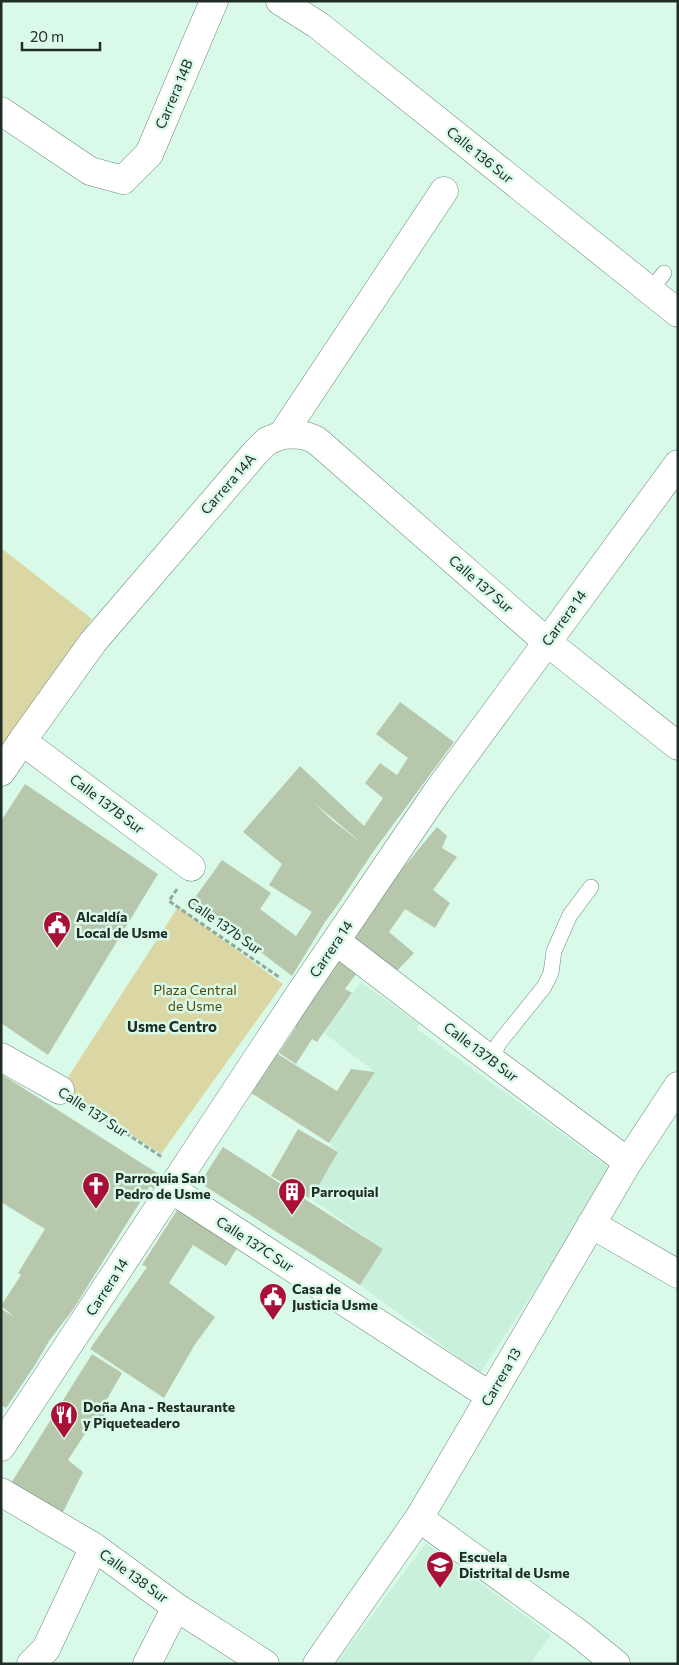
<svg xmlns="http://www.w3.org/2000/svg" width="679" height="1665" font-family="Commissioner,sans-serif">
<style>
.built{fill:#c9f0da}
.green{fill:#dbd7a4}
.building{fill:#b7c7ac;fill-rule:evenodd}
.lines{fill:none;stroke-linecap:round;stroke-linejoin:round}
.lane-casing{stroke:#6b8878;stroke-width:16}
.street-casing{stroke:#6b8878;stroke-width:29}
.secondary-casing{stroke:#6b8878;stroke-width:29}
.path{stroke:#91aa9d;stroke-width:3;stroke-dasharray:5 2.5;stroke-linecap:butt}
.lane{stroke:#fff;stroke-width:15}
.street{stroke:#fff;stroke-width:28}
.secondary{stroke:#fff;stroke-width:28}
.labels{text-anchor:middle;stroke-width:5;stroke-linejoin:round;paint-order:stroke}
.street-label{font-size:14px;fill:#202d26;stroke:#dafae9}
.poi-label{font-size:14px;font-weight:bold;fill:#202d26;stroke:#dafae9;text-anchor:start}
.park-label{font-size:14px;fill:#514a0a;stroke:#dafae9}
.neighbourhood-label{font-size:15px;font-weight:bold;fill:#202d26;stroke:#dafae9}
</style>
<rect width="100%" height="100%" fill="#dafae9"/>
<path class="built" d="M361,982L419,1024L417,1029L614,1171L480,1373L360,1285L383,1249L311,1199L338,1152L329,1143L375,1072L324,1033Z
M426,1543L551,1635L530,1664H341L338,1661Z"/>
<path class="green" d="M1,548L92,619L1,747Z
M178,907L283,984L161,1154L61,1088Z"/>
<path class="building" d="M400,702L454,742L373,852L339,903L325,922L292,976L245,940L191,903L222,860L271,893L260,909L296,936L312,912L269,885L282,864L243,832L300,766L364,826L383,798L365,783L380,763L397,775L408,758L376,734ZM313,802L362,843L333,821Z
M25,784L158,874L48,1055L1,1023V821Z
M437,827L447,836L442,848L457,857L433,890L450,903L435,928L405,909L389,932L414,953L395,973L352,940L402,869Z
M338,961L356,974L345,989L352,993L317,1042L312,1039L296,1064L279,1053L296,1027L293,1025Z
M273,1051L337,1091L351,1069L375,1072L329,1143L248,1091Z
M1,1074L165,1178L157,1191L150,1186L74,1308L49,1341L35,1365L6,1408L1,1405V1309L15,1317L1,1306L21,1275L18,1273L45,1229L1,1202Z
M298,1129L338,1152L311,1199L271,1176Z
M223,1147L383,1249L360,1285L200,1183Z
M179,1207L239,1245L226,1266L193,1245L169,1283L215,1317L194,1346L164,1398L90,1349L147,1267L142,1265Z
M92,1354L122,1373L103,1406L108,1409L96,1429L90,1426L68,1460L83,1472L60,1518L8,1488Z"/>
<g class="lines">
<defs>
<path id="lane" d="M650,291L664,273
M491,1060L499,1043L544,987L551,973L554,951L570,915L591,887"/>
<path id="street" d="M280,1L318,25L678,313
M1,111L90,171L123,180L149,154L214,1
M282,435C295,434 304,434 316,440L547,642L678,746
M22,741L191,867
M1,772L22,741L93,642L255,453L267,441L282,435L444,191
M336,941L491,1060L628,1162
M1,1057L60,1090
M171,1189L490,1396
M591,1224L678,1274
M1,1492L94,1547L176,1607L265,1664
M419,1518L578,1633L616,1664
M31,1664L46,1649L94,1547
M147,1664L176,1607
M317,1664L419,1518L628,1162L678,1086"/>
<path id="secondary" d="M1,1447L301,992L437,792L678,464"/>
</defs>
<use href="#lane" class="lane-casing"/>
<use href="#street" class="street-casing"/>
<use href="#secondary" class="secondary-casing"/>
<path class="path" d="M177,889L169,901L279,977
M82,1104L162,1157"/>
<use href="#lane" class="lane"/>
<use href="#street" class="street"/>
<use href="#secondary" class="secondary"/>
</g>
<defs>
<symbol id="civic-pin" viewBox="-11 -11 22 30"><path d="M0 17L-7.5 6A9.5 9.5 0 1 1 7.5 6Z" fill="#a81037" stroke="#dafae9"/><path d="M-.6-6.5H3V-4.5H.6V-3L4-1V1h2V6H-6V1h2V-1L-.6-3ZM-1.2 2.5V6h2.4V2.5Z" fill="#fff"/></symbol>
<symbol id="church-pin" viewBox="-11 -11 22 30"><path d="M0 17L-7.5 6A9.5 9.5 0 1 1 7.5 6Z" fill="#a81037" stroke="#dafae9"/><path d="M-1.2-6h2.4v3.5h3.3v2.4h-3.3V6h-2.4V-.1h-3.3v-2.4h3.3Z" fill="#fff"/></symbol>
<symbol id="building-pin" viewBox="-11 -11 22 30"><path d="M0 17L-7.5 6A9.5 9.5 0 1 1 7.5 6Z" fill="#a81037" stroke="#dafae9"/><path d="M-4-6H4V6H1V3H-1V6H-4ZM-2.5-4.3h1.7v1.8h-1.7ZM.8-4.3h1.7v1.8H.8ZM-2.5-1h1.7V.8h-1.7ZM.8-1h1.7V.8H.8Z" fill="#fff"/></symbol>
<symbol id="restaurant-pin" viewBox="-11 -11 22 30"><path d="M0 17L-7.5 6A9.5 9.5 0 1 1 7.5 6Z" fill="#a81037" stroke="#dafae9"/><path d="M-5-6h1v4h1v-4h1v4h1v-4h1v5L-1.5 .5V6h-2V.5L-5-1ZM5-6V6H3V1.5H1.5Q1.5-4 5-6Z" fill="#fff"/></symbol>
<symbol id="school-pin" viewBox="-11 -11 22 30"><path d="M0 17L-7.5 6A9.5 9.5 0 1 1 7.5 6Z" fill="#a81037" stroke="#dafae9"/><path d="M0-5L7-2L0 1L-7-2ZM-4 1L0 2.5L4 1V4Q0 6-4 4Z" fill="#fff"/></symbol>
</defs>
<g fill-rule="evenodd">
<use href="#civic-pin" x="41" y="909" width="32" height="43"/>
<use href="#church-pin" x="80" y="1170" width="32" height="43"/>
<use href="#building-pin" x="276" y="1176" width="32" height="43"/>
<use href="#civic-pin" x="257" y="1281" width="32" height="43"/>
<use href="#restaurant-pin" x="48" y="1399" width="32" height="43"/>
<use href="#school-pin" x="424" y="1549" width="32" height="43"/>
</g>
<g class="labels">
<g class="street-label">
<text transform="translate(174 94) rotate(-67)" y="5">Carrera 14B</text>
<text transform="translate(480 155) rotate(39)" y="5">Calle 136 Sur</text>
<text transform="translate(228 484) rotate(-49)" y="5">Carrera 14A</text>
<text transform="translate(481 584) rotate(41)" y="5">Calle 137 Sur</text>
<text transform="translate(564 618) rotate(-54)" y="5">Carrera 14</text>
<text transform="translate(107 804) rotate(37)" y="5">Calle 137B Sur</text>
<text transform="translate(225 926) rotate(35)" y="5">Calle 137b Sur</text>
<text transform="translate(331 949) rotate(-56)" y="5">Carrera 14</text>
<text transform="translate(481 1052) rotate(37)" y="5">Calle 137B Sur</text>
<text transform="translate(93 1112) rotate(33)" y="5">Calle 137 Sur</text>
<text transform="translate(255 1244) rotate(33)" y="5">Calle 137C Sur</text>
<text transform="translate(107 1287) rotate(-57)" y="5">Carrera 14</text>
<text transform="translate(501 1377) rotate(-60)" y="5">Carrera 13</text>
<text transform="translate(134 1576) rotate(36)" y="5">Calle 138 Sur</text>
</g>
<g class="poi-label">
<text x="76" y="922">Alcaldía<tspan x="76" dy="16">Local de Usme</tspan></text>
<text x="115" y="1183">Parroquia San<tspan x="115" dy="16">Pedro de Usme</tspan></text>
<text x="311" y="1197">Parroquial</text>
<text x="292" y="1294">Casa de<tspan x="292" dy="16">Justicia Usme</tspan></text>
<text x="83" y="1412">Doña Ana - Restaurante<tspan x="83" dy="16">y Piqueteadero</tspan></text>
<text x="459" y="1562">Escuela<tspan x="459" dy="16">Distrital de Usme</tspan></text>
</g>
<g class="park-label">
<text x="195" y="995">Plaza Central<tspan x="195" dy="16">de Usme</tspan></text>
</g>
<g class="neighbourhood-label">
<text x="172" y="1032">Usme Centro</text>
</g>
</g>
<rect width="679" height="1665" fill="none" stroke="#202d26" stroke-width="5"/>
<path d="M22 42v8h78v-8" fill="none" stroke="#202d26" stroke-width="2.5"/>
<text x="30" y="42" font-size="15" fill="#202d26" stroke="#dafae9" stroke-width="4" paint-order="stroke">20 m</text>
</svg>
